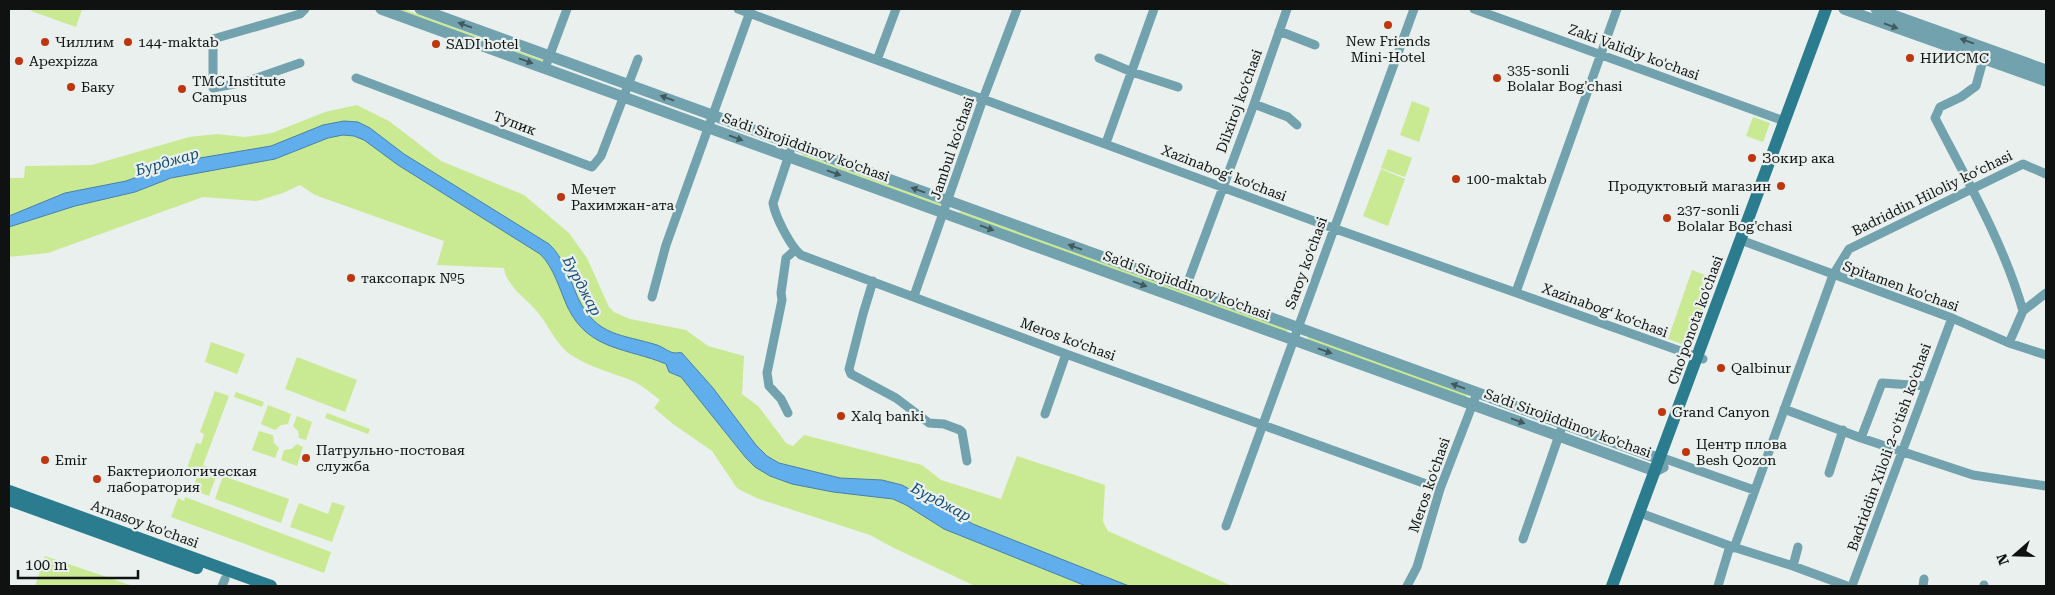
<svg xmlns="http://www.w3.org/2000/svg" width="2055" height="595" font-family="'Roboto Serif',serif">
<style>
.green{fill:#cae993}
.water{fill:#61aeed;stroke:#497fab}
.lines{fill:none;stroke-linecap:round;stroke-linejoin:round}
.minor{stroke:#72a2ae;stroke-width:9}
.tertiary{stroke:#72a2ae;stroke-width:11}
.secondary{stroke:#2b7c8e;stroke-width:12}
.oneway{fill:#415a60}
.poi-dot{fill:#be350f;stroke:#e9f0ee;stroke-width:2}
.labels{text-anchor:middle;stroke-width:4.5;stroke-linejoin:round;paint-order:stroke}
.poi-label{font-size:14px;fill:#101212;stroke:#e9f0ee;text-anchor:start}
.street-label{font-size:14px;fill:#101212;stroke:#e9f0ee}
.water-label{font-size:15px;font-style:italic;fill:#114a73;stroke:#e9f0ee}
</style>
<rect width="100%" height="100%" fill="#e9f0ee"/>
<path class="green" d="M32,9H82L76,27L31,11Z
M393,9H403L543,60L541,64Z
M1412,101L1430,108L1419,142L1400,135Z
M357,105L389,121L441,161L524,195L569,233L587,258L609,307L614,312L630,319L686,330L708,346L744,356L742,394L759,407L786,443L793,446L804,435L922,465L941,480L1001,499L1017,456L1105,485L1103,522L1108,531L1232,586H975L894,548L870,535L759,499L744,492L737,488L712,451L673,424L654,408L660,400C652,394 644,387 635,382C614,373 591,368 571,355C554,343 548,322 533,307C522,296 506,284 504,268L437,265L444,241L315,195L300,185L283,193L257,201L203,197L48,253L9,257V178H24L25,166L92,165L189,137L217,134L245,137L272,133L325,112Z
M1753,117L1770,123L1763,142L1746,136Z
M1388,149L1412,158L1405,177L1381,168Z
M802,154L941,204L939,208L801,158Z
M1381,169L1405,179L1388,226L1363,216Z
M960,211L1288,329L1286,333L958,214Z
M1692,270L1705,275L1702,285L1711,289L1690,347L1668,339Z
M1308,337L1467,394L1466,398L1307,340Z
M211,342L245,354L237,374L205,362Z
M297,357L357,380L345,412L285,389Z
M215,391L229,396L203,465L218,471L209,496L192,490L199,472L187,468L196,443L201,444L204,434L200,432Z
M236,392L264,402L262,407L234,397Z
M268,405L291,414L288,424L281,425L275,430L261,424Z
M327,413L370,429L368,434L325,418Z
M297,416L312,422L306,440L299,438L298,431L293,426Z
M259,431L273,435L274,443L279,448L275,458L252,450Z
M297,444L303,447L297,466L281,460L284,450L291,449Z
M223,476L289,499L281,523L215,499Z
M185,497L331,552L324,573L171,517L178,498L184,501Z
M332,502L345,506L332,542L290,527L299,503L328,514Z
M45,556L133,586H35Z"/>
<path class="water" d="M344,121L358,122L370,128L404,154L549,244C564,258 570,279 578,298C597,337 622,334 657,345C663,347 670,353 675,353C678,353 680,352 682,353L713,388L756,445L767,456L779,463L840,478L882,480L902,485L973,524L1129,586H1086L944,529L906,505L893,499L833,492L792,484L770,476L755,467L746,458L681,377L669,372L666,364C628,348 589,351 568,308C560,291 554,267 540,254L398,165L364,140L354,136L343,135L328,138L275,159L171,178L135,192L75,206L9,227V216L65,193L126,181L182,161L271,146L323,125Z"/>
<g class="lines">
<path class="minor" d="M738,9L1333,228L1703,359
M1474,9L1784,121
M1279,31L1315,45
M1985,53L1976,86L1961,97L1940,107L1935,118C1967,180 2004,244 2023,311
M1099,58L1132,72L1178,87
M877,60L896,9
M300,63L245,82L213,88V39L300,14L305,9
M545,68L567,9
M356,78L592,167L601,156L638,59
M1254,104L1288,117L1297,125
M1106,143L1154,9
M790,152L773,203C775,216 790,246 801,255L1066,354L1440,489
M1746,242L1952,318L2009,343L2046,355
M873,281L863,314L849,369L851,374L896,398L929,423L944,424L960,430L962,432L967,461
M1186,287L1254,104L1287,9
M1516,292L1617,9
M914,296L983,99L1017,9
M652,297L666,245L751,9
M2009,343L2023,311L2046,293
M1784,409L1861,438L1973,475L2046,486
M788,413L781,399L769,386L767,373L782,300L781,293L786,258L795,250
M1045,414L1066,354
M1861,438L1882,383L1926,386
M1660,457L1754,490
M1829,473L1843,430
M1640,513L1730,546L1793,566L1847,586
M1226,526L1414,9
M1523,539L1563,424
M1734,548L1833,275L1849,249L2023,164L2046,174
M1793,566L1798,547
M222,586L225,579
M1407,586L1417,567L1440,489L1477,393
M1718,586L1730,546
M1852,586L1952,318
M1923,586L1924,579
M1984,586V585"/>
<path class="tertiary" d="M381,9L1655,471L1663,467L1660,459L420,9
M1844,9L2046,81
M1876,9L2046,70"/>
<path class="secondary" d="M9,491L271,586
M9,500L197,568
M1612,586L1826,9"/>
</g>
<defs><path id="oneway-solid" d="M-6-.8H1V-3.2L6.5 0L1 3.2V.8H-6Z" transform="scale(1.25)"/></defs>
<g class="oneway">
<use href="#oneway-solid" transform="translate(465 25) rotate(-160)"/>
<use href="#oneway-solid" transform="translate(1891 26) rotate(20)"/>
<use href="#oneway-solid" transform="translate(1967 41) rotate(-160)"/>
<use href="#oneway-solid" transform="translate(526 61) rotate(20)"/>
<use href="#oneway-solid" transform="translate(667 98) rotate(-160)"/>
<use href="#oneway-solid" transform="translate(736 138) rotate(20)"/>
<use href="#oneway-solid" transform="translate(834 173) rotate(20)"/>
<use href="#oneway-solid" transform="translate(918 190) rotate(-160)"/>
<use href="#oneway-solid" transform="translate(987 228) rotate(20)"/>
<use href="#oneway-solid" transform="translate(1075 247) rotate(-160)"/>
<use href="#oneway-solid" transform="translate(1140 284) rotate(20)"/>
<use href="#oneway-solid" transform="translate(1325 351) rotate(20)"/>
<use href="#oneway-solid" transform="translate(1458 386) rotate(-160)"/>
<use href="#oneway-solid" transform="translate(1518 421) rotate(20)"/>
</g>
<g class="poi-dot">
<circle cx="1388" cy="25" r="5"/>
<circle cx="45" cy="42" r="5"/>
<circle cx="128" cy="42" r="5"/>
<circle cx="436" cy="44" r="5"/>
<circle cx="1910" cy="58" r="5"/>
<circle cx="19" cy="61" r="5"/>
<circle cx="1497" cy="78" r="5"/>
<circle cx="71" cy="87" r="5"/>
<circle cx="182" cy="89" r="5"/>
<circle cx="1752" cy="158" r="5"/>
<circle cx="1456" cy="179" r="5"/>
<circle cx="1781" cy="186" r="5"/>
<circle cx="561" cy="197" r="5"/>
<circle cx="1667" cy="218" r="5"/>
<circle cx="351" cy="278" r="5"/>
<circle cx="1721" cy="368" r="5"/>
<circle cx="1662" cy="412" r="5"/>
<circle cx="841" cy="416" r="5"/>
<circle cx="1686" cy="452" r="5"/>
<circle cx="306" cy="458" r="5"/>
<circle cx="45" cy="460" r="5"/>
<circle cx="97" cy="479" r="5"/>
</g>
<g class="labels">
<g class="poi-label">
<text x="1388" y="46" text-anchor="middle">New Friends<tspan x="1388" dy="16">Mini-Hotel</tspan></text>
<text x="55" y="47">Чиллим</text>
<text x="138" y="47">144-maktab</text>
<text x="446" y="49">SADI hotel</text>
<text x="1920" y="63">НИИСМС</text>
<text x="29" y="66">Apexpizza</text>
<text x="1507" y="75">335-sonli<tspan x="1507" dy="16">Bolalar Bog'chasi</tspan></text>
<text x="192" y="86">TMC Institute<tspan x="192" dy="16">Campus</tspan></text>
<text x="81" y="92">Баку</text>
<text x="1762" y="163">Зокир ака</text>
<text x="1466" y="184">100-maktab</text>
<text x="1771" y="191" text-anchor="end">Продуктовый магазин</text>
<text x="571" y="194">Мечет<tspan x="571" dy="16">Рахимжан-ата</tspan></text>
<text x="1677" y="215">237-sonli<tspan x="1677" dy="16">Bolalar Bog'chasi</tspan></text>
<text x="361" y="283">таксопарк №5</text>
<text x="1731" y="373">Qalbinur</text>
<text x="1672" y="417">Grand Canyon</text>
<text x="851" y="421">Xalq banki</text>
<text x="1696" y="449">Центр плова<tspan x="1696" dy="16">Besh Qozon</tspan></text>
<text x="316" y="455">Патрульно-постовая<tspan x="316" dy="16">служба</tspan></text>
<text x="55" y="465">Emir</text>
<text x="107" y="476">Бактериологическая<tspan x="107" dy="16">лаборатория</tspan></text>
</g>
<g class="street-label">
<text transform="translate(1634 52) rotate(20)" y="5">Zaki Validiy ko'chasi</text>
<text transform="translate(1239 101) rotate(-70)" y="5">Dilxiroj ko‘chasi</text>
<text transform="translate(515 123) rotate(21)" y="5">Тупик</text>
<text transform="translate(806 147) rotate(20)" y="5">Sa'di Sirojiddinov ko'chasi</text>
<text transform="translate(952 148) rotate(-71)" y="5">Jambul ko'chasi</text>
<text transform="translate(1224 173) rotate(21)" y="5">Xazinabog‘ ko‘chasi</text>
<text transform="translate(1932 193) rotate(-26)" y="5">Badriddin Hiloliy koʻchasi</text>
<text transform="translate(1306 263) rotate(-70)" y="5">Saroy ko‘chasi</text>
<text transform="translate(1187 285) rotate(20)" y="5">Sa'di Sirojiddinov ko'chasi</text>
<text transform="translate(1901 286) rotate(20)" y="5">Spitamen ko'chasi</text>
<text transform="translate(1605 310) rotate(20)" y="5">Xazinabog‘ ko‘chasi</text>
<text transform="translate(1695 320) rotate(-70)" y="5">Cho'ponota ko'chasi</text>
<text transform="translate(1068 339) rotate(20)" y="5">Meros ko‘chasi</text>
<text transform="translate(1568 423) rotate(20)" y="5">Sa'di Sirojiddinov ko'chasi</text>
<text transform="translate(1889 447) rotate(-70)" y="5">Badriddin Xiloli 2-o'tish ko'chasi</text>
<text transform="translate(1429 485) rotate(-71)" y="5">Meros ko'chasi</text>
<text transform="translate(145 524) rotate(20)" y="5">Arnasoy ko'chasi</text>
</g>
<g class="water-label">
<text transform="translate(167 162) rotate(-16)" y="5">Бурджар</text>
<text transform="translate(582 286) rotate(62)" y="5">Бурджар</text>
<text transform="translate(941 502) rotate(28)" y="5">Бурджар</text>
</g>
</g>
<rect width="2055" height="595" fill="none" stroke="#101212" stroke-width="20"/>
<g transform="translate(2015 555) rotate(250)" stroke="#e9f0ee" stroke-width="4" paint-order="stroke">
<path d="M0-4L9 19L0 12L-9 19Z" fill="#101212"/>
<text y="-8" font-size="14" font-weight="bold" text-anchor="middle" fill="#101212">N</text>
</g>
<path d="M18 570v8h120v-8" fill="none" stroke="#101212" stroke-width="2.5"/>
<text x="25" y="570" font-size="15" fill="#101212" stroke="#e9f0ee" stroke-width="4" paint-order="stroke">100 m</text>
</svg>
